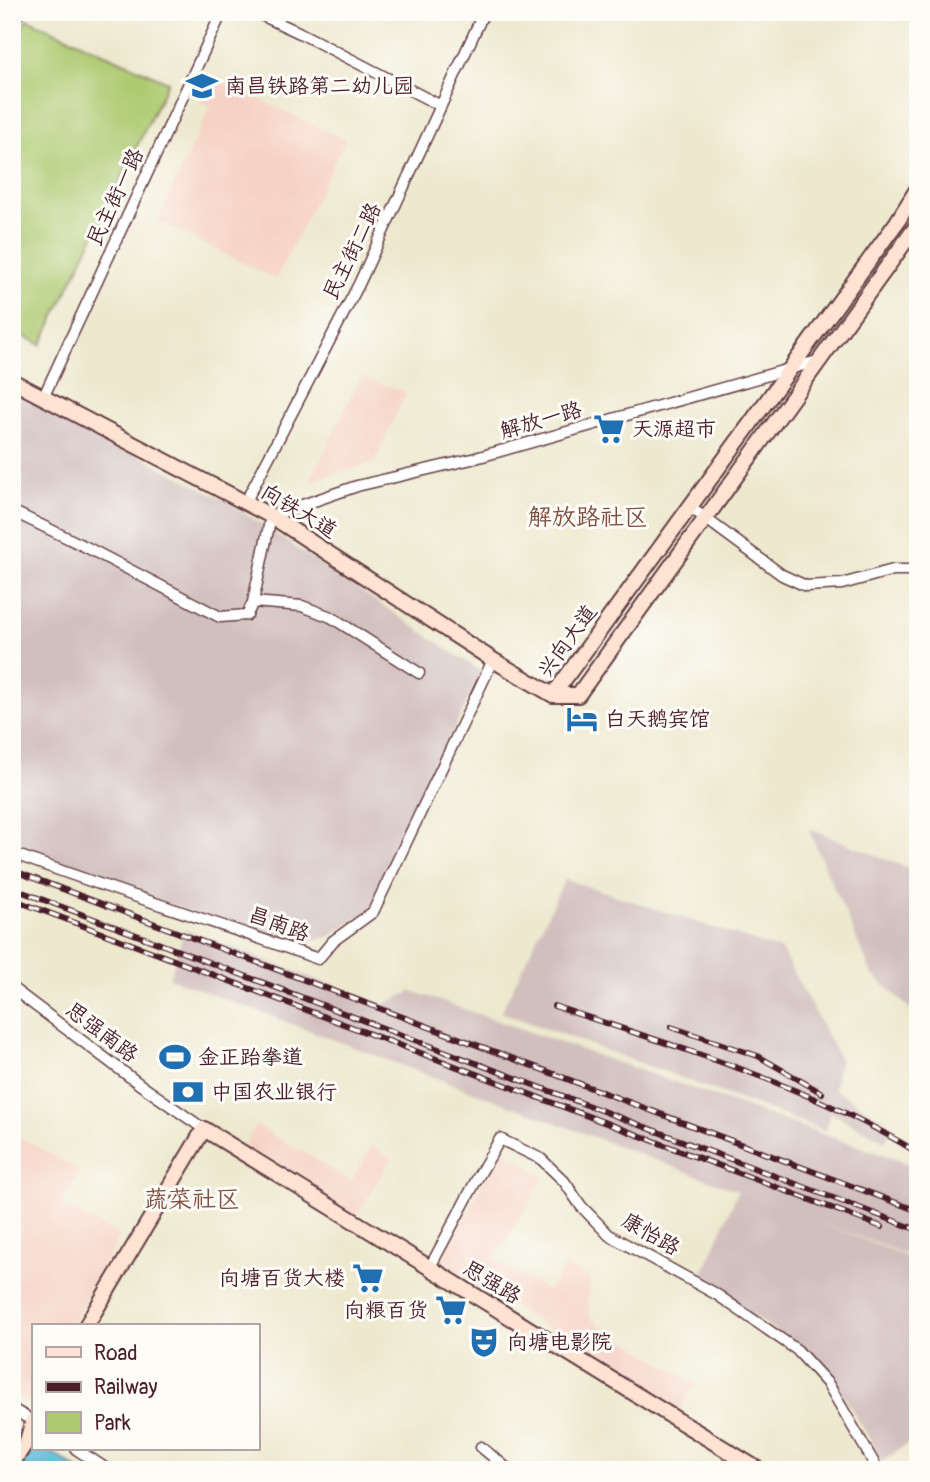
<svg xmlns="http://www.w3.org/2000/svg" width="930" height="1482" font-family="Pangolin,'LXGW WenKai TC',sans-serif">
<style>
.built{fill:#f6d2c4}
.industrial{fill:#d1bfbe}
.green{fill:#adca71;stroke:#7c744e;stroke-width:2}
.water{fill:#55b7d4;stroke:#506b80;stroke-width:2}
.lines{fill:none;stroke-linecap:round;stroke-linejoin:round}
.street-casing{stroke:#623d43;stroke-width:13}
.secondary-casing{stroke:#623d43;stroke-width:18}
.street{stroke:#fff;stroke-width:10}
.secondary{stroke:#fee3d2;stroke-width:14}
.rail-casing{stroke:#4a1f2b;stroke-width:6}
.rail{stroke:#fdfcf7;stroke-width:3.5;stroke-dasharray:10;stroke-linecap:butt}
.labels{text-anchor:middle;stroke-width:6;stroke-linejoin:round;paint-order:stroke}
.poi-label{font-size:21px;fill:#4a1f2b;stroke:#fdfcf7;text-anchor:start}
.street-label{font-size:21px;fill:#4a1f2b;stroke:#fdfcf7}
.quarter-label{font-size:24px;fill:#7f5042;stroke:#fdfcf7}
</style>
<rect width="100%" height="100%" fill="#fdfcf7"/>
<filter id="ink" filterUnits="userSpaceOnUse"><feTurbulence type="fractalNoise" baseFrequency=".0143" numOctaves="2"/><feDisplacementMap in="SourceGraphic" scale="14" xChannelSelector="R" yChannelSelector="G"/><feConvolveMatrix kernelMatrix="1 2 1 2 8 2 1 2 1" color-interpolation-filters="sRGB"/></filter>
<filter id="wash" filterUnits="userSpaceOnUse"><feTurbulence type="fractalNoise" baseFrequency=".00686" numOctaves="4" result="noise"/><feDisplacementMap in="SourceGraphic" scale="28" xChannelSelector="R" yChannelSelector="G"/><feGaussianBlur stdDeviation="1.57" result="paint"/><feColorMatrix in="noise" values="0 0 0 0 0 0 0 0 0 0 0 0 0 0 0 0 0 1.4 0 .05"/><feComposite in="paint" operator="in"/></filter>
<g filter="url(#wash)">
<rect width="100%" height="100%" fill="#ede8ce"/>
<path class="built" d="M210,76L345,140L276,279L157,221L211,105L198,101Z
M361,376L406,393L374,463L310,481Z
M256,1125L351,1181L372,1146L392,1158L356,1216L243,1148Z
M12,1133L80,1170L62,1205L120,1236L71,1326H33V1395L29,1403L12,1394Z
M501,1150L545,1176L495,1259L548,1291L565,1265L591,1279L587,1298L591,1319L696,1384L679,1410L441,1261Z"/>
<path class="industrial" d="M18,393L225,500L482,672L397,845L372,909L328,937L283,944L12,850V405Z
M808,828L918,872V1016L872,974Z
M565,879L781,950L840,1059L834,1089L893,1126L885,1141L830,1112L826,1131L501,1012Z
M185,930L383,1005L412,991L918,1167V1259L812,1219L918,1261V1436L881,1462L876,1449L843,1395L810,1356L701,1278L738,1191L169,978Z"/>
<path class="green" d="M27,19L168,82L41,345L12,330V49Z"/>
<path class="water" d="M12,1427L33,1441V1449H46L79,1470H12Z"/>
</g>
<g filter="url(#ink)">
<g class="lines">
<defs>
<path id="street" d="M255,12L300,33L441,106
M12,21L20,12
M43,398L222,12
M245,503L359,284L484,12
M690,507L782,575L806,586L842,584L893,570H918
M12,511L86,547L220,617L247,615L253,602L271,516L357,486L472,459L821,360
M253,602L302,606L331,617L419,673
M12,853C113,891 217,922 318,959L333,941L373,912L493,660
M12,988L142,1086L204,1129
M429,1269L478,1177L500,1139L541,1159L564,1181L581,1206L609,1235L716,1294L797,1350L828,1384L878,1470
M12,1409L33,1421
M481,1447L509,1470
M76,1449L108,1470"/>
<path id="secondary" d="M12,381L271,516L493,660L553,695
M553,695L897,222L918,188
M553,695H578L918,224
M86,1326L204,1129L759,1470
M12,1464L27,1441L33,1420"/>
</defs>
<use href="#street" class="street-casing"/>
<use href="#secondary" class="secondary-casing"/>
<use href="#street" class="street"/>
<use href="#secondary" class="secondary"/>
<defs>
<path id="rail" d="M12,870L918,1211
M12,888L918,1230
M12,899L882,1227
M554,1006C678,1048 806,1083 918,1153
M671,1027L758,1056L822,1093"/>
</defs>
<use href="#rail" class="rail-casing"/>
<use href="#rail" class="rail"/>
</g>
</g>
<defs>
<symbol id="school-bare" viewBox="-9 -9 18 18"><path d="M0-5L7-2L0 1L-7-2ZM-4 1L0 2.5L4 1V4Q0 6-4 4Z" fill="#1f6fb2" stroke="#fdfcf7" stroke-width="2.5" paint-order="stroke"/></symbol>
<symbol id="supermarket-bare" viewBox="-9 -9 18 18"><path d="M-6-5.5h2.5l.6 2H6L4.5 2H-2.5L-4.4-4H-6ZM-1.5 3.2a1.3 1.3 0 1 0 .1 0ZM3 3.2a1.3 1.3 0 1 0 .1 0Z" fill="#1f6fb2" stroke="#fdfcf7" stroke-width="2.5" paint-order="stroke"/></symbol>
<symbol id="hotel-bare" viewBox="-9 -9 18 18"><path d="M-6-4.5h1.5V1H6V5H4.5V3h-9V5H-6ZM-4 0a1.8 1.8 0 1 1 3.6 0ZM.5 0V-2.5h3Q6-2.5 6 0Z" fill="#1f6fb2" stroke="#fdfcf7" stroke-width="2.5" paint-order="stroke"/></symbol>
<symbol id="stadium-bare" viewBox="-9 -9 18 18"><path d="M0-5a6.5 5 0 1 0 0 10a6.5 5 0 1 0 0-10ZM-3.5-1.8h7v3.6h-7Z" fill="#1f6fb2" stroke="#fdfcf7" stroke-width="2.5" paint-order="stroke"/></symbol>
<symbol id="bank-bare" viewBox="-9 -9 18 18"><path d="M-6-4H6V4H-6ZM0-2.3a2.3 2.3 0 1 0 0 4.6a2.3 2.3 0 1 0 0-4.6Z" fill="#1f6fb2" stroke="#fdfcf7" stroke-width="2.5" paint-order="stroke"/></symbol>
<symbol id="theatre-bare" viewBox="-9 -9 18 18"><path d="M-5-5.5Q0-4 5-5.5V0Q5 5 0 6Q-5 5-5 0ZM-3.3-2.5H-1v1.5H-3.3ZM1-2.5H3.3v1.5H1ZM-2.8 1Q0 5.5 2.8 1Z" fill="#1f6fb2" stroke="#fdfcf7" stroke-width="2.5" paint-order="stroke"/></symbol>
</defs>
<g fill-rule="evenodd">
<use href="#school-bare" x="180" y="64" width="44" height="44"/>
<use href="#supermarket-bare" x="587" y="407" width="44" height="44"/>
<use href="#hotel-bare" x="560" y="697" width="44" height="44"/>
<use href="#stadium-bare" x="153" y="1035" width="44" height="44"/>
<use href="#bank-bare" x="166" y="1070" width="44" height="44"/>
<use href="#supermarket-bare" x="346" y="1256" width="44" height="44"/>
<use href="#supermarket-bare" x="429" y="1288" width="44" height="44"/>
<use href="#theatre-bare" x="462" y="1320" width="44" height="44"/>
</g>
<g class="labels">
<g class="poi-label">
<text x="225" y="93">南昌铁路第二幼儿园</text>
<text x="632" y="436">天源超市</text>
<text x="605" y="726">白天鹅宾馆</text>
<text x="198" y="1064">金正跆拳道</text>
<text x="211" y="1099">中国农业银行</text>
<text x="345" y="1285" text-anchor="end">向塘百货大楼</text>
<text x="428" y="1317" text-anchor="end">向粮百货</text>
<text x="507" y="1349">向塘电影院</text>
</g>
<g class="street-label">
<text transform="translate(115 197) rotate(-65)" y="7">民主街一路</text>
<text transform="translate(352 251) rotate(-64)" y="7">民主街二路</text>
<text transform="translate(541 420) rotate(-16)" y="7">解放一路</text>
<text transform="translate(299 511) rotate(31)" y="7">向铁大道</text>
<text transform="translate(567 641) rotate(-54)" y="7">兴向大道</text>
<text transform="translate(279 924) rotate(20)" y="7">昌南路</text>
<text transform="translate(102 1032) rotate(37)" y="7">思强南路</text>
<text transform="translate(651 1234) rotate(30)" y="7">康怡路</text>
<text transform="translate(492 1282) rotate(31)" y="7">思强路</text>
</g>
<g class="quarter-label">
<text x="588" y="525">解放路社区</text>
<text x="192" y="1207">蔬菜社区</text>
</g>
</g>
<rect width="930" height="1482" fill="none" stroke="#fdfcf7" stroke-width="42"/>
<rect x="32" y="1324" width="228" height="126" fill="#fdfcf7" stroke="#b5a4a5" stroke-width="2"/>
<rect x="46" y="1347" width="35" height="10" fill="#fee3d2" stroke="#b5a4a5" stroke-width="2"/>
<text x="94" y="1360" font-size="21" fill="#4a1f2b">Road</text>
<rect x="46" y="1382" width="35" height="10" fill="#4a1f2b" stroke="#b5a4a5" stroke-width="2"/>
<text x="94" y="1394" font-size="21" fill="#4a1f2b">Railway</text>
<rect x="46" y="1412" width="35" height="21" fill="#adca71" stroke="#b5a4a5" stroke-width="2"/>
<text x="94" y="1430" font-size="21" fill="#4a1f2b">Park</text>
</svg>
